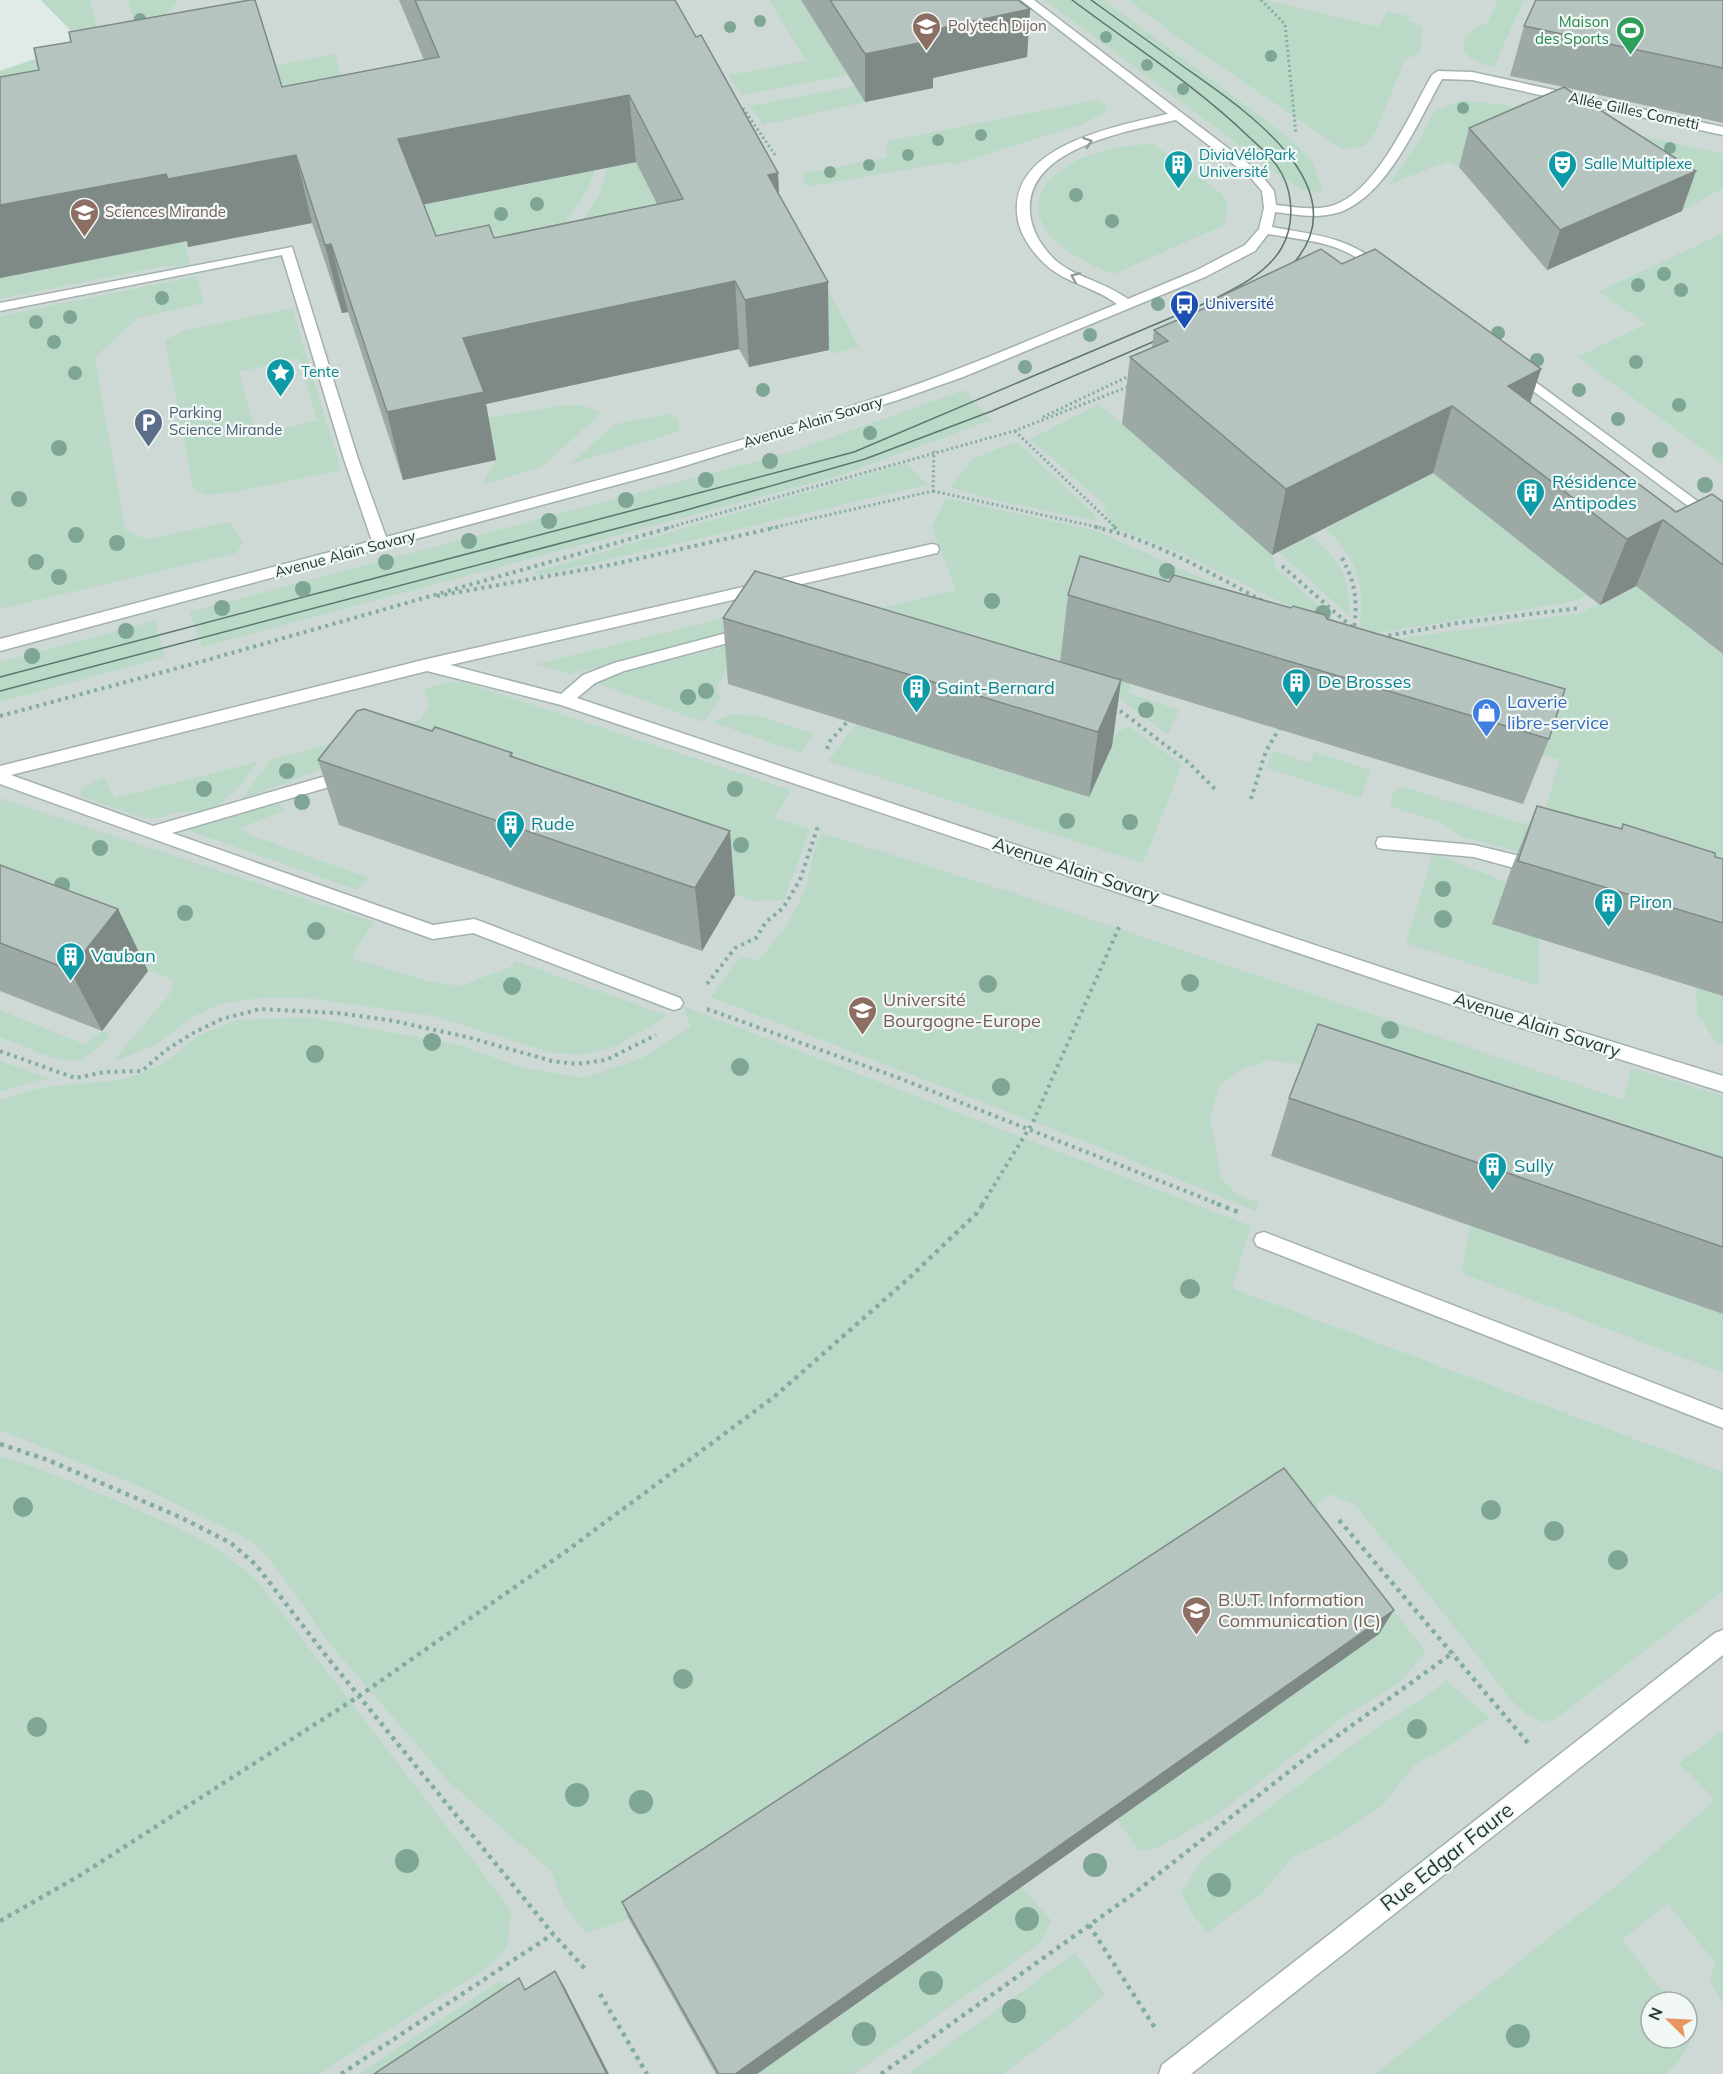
<svg xmlns="http://www.w3.org/2000/svg" width="1723" height="2074" font-family="Mulish,sans-serif">
<style>
.built{fill:#ced9d6;fill-rule:evenodd}
.green{fill:#badac7;fill-rule:evenodd}
.lines{fill:none;stroke-linecap:round;stroke-linejoin:round}
.lane-casing{stroke:#a3b1ae;stroke-width:3}
.path-far2{stroke:#83aba4;stroke-width:3;stroke-dasharray:2 3;stroke-linecap:butt}
.path-far1{stroke:#83aba4;stroke-width:4;stroke-dasharray:3 4.5;stroke-linecap:butt}
.path{stroke:#83aba4;stroke-width:4.5;stroke-dasharray:4 5;stroke-linecap:butt}
.lane{fill:#fff;fill-rule:evenodd}
.tram{stroke:#5c7571;stroke-width:1.5}
.tree{fill:#7fa594}
.wall{fill:#9da9a5;fill-rule:evenodd}
.shaded-wall{fill:#7f8986}
.building{fill:#b6c4c0;stroke:#7f8986;stroke-width:1.5;fill-rule:evenodd}
.oneway{stroke:#909c9a}
.labels{text-anchor:middle;stroke-width:4.5;stroke-linejoin:round;paint-order:stroke}
.far-leisure-label{font-size:15px;fill:#27864d;stroke:#f0f7f4;text-anchor:end}
.far-education-label{font-size:15px;fill:#785e54;stroke:#f0f7f4;text-anchor:start}
.far-street-label{font-size:15px;fill:#223936;stroke:#f0f7f4}
.far-culture-label{font-size:15px;fill:#0d838f;stroke:#f0f7f4;text-anchor:start}
.far-transit-label{font-size:15px;fill:#164399;stroke:#f0f7f4;text-anchor:start}
.far-service-label{font-size:15px;fill:#4e5e75;stroke:#f0f7f4;text-anchor:start}
.culture-label{font-size:18px;fill:#0d838f;stroke:#f0f7f4;text-anchor:start}
.shop-label{font-size:18px;fill:#366cbe;stroke:#f0f7f4;text-anchor:start}
.street-label{font-size:18px;fill:#223936;stroke:#f0f7f4}
.education-label{font-size:18px;fill:#785e54;stroke:#f0f7f4;text-anchor:start}
.near-street-label{font-size:21px;fill:#223936;stroke:#f0f7f4}
</style>
<rect width="100%" height="100%" fill="#e0eae7"/>
<path class="built" d="M41,0H1723V2074H0V71L83,43ZM1651,2002H1687V2038H1651Z"/>
<path class="green" d="M41,0H90L111,79L0,149V71L83,43Z
M128,0H178L148,40L138,39Z
M769,0H801L848,75L742,95L728,75L806,61Z
M1045,0H1104L1288,137L1312,161L1324,194L1300,189L1279,175Z
M1129,0H1266L1379,27L1387,12L1409,16L1407,20L1422,27V47L1417,55L1405,59L1375,133L1365,146L1342,149L1186,43Z
M1498,0H1524L1494,67C1456,60 1452,37 1488,22Z
M335,54L347,93L298,154L271,66Z
M855,86L865,102L763,125L750,106Z
M1097,100L1107,105L1104,113L1083,124L953,165L949,162L807,187L802,174L887,157V141Z
M1467,101L1505,105L1723,154V188L1682,211L1459,167L1449,161L1390,184L1421,137L1433,112L1456,102Z
M594,141L634,157L685,260L580,223L600,194L607,169Z
M1153,144L1221,193L1228,205L1224,225L1114,274C982,225 1041,147 1153,144Z
M595,168L588,189L565,224L468,289L411,207Z
M797,233L859,347L831,354L771,243Z
M1723,233V464L1577,357L1646,324L1598,292Z
M182,235L190,263L183,266H164L0,299V278Z
M196,276L204,303L138,318L95,357L125,530L146,539L230,522L243,542L237,553L0,609V316Z
M292,308L341,470L241,491L206,495L193,488L165,340L183,331ZM297,358L300,360L317,421L256,434L239,372Z
M1207,384L1452,443L1438,477L1588,595L1571,602L1364,635L1359,630C1367,588 1357,558 1326,529L1360,511Z
M964,390L991,420L842,475L202,647L189,612L788,453Z
M1099,404L1272,555L1277,569L1348,631L1309,616L1183,554L1110,526L1103,503L1030,439Z
M565,405H582L601,413L542,467L482,485L496,459L480,419Z
M669,414L679,419L678,432L570,464L615,424Z
M1017,442L1094,514L1097,521L999,501L950,487L973,458Z
M907,463L927,485L538,576L534,572Z
M946,498L1097,531L1262,605L1140,664L1128,693L1179,710L1168,735L1124,702L1083,661L1028,658L757,625L570,674L536,664L794,601L804,626L956,590L932,527Z
M1311,536C1341,562 1350,576 1349,616L1279,552Z
M1636,586L1723,654V933L1595,872L1462,837L1442,823L1391,807L1392,793L1404,787L1523,824L1543,816L1560,760L1539,754L1375,642L1580,613Z
M155,621L165,657L0,702V662Z
M745,641L716,688L721,698L703,722L591,681Z
M447,682H463L791,790L774,818L810,829L784,900L753,901L523,821L325,768L242,799L270,760L420,720L429,707L425,689Z
M733,714L760,716L814,734L801,753L712,722Z
M856,724L1089,797L1117,732L1129,726L1182,765L1143,863L828,761Z
M1274,751L1311,763L1314,752L1371,770L1361,798L1266,768Z
M257,762L244,782L215,808L204,811L177,812L156,819L143,818L80,796L81,788L103,777L115,798Z
M0,798L374,922L353,954L354,959L427,981L461,986L510,967L516,961L668,1016L616,1046L582,1055L554,1053L433,1016L308,998H259L220,1004L197,1015L151,1047L112,1062L169,995L174,980L0,914Z
M278,801L284,811L240,828L248,834L369,878L357,890L179,827Z
M822,833L1014,893L1624,1100L1631,1068L1723,1096V1227L1321,1067L1268,1060L1241,1070L1220,1084L1210,1117L1221,1178L1237,1194L1259,1203L1256,1211L1089,1143L710,997L740,958L758,960C779,939 798,911 807,882C812,864 812,848 822,833Z
M1433,853L1506,882L1493,923L1539,938L1538,986L1406,943Z
M1696,987L1723,996V1045L1716,1043L1697,1013Z
M683,1006L1251,1226L1232,1288L1723,1472V1591L1555,1719L1543,1722L1526,1714L1511,1700L1451,1622L1355,1505L1329,1494L1317,1506L1319,1530L629,1919L585,1933L563,1902L551,1871L448,1781L330,1644L270,1559L250,1540L141,1487L0,1430V1100L45,1087L120,1080L137,1075L166,1062L198,1036L236,1020L310,1017L459,1045L520,1067L584,1078L642,1058L691,1027Z
M0,1010L84,1044L102,1031L111,1034C103,1043 93,1054 82,1059C64,1067 19,1044 0,1037Z
M0,1061L53,1080H39L0,1092Z
M1470,1226L1723,1314V1373L1461,1273Z
M0,1456C44,1469 87,1488 129,1506C178,1528 219,1544 258,1582L511,1910L507,1948L488,1967L318,2074H0Z
M1354,1561L1426,1652L1400,1682L1339,1720L1218,1814L1158,1848L1139,1851L1116,1819Z
M1446,1680L1490,1718L1446,1748L1415,1764L1383,1805L1334,1837L1293,1857L1260,1895L1208,1932L1195,1918L1181,1893L1203,1858L1332,1760L1386,1721L1426,1697Z
M1723,1730V2003L1710,1981L1715,1962L1668,1904L1622,1939L1659,1987L1681,2002H1651V2038H1687V2014C1700,2040 1683,2055 1667,2074H1375L1623,1880L1715,1800L1679,1763Z
M1022,1887L1051,1920L1041,1943L854,2074H757Z
M1075,1953L1105,1994L1079,2017L1003,2074H908Z
M500,1981L530,1993L409,2074H359Z"/>
<g class="lines">
<defs>
<path id="lane" d="M1021,0H1034L1258,171L1274,191L1276,205C1293,207 1311,210 1327,207C1375,198 1410,113 1432,75L1438,71L1472,72L1723,127V135L1472,80L1442,79C1418,121 1389,194 1340,212C1319,219 1296,215 1275,212L1272,227C1321,236 1344,236 1385,267V273C1372,276 1363,261 1352,255C1327,241 1296,239 1268,234L1255,251L1205,277L963,377L898,400L668,471L0,651V639L372,541L344,459L282,255L0,311V303L292,247L358,459L386,537C554,492 723,449 889,394C966,368 1041,335 1117,304C1095,287 1065,283 1045,264C1031,251 1018,232 1017,213C1012,144 1118,126 1168,114ZM1176,120L1250,177L1262,191L1264,208L1259,229L1245,245L1195,271L1128,299C1105,282 1074,277 1055,260C1042,247 1031,231 1030,212C1025,148 1128,131 1176,120Z
M1518,369L1723,520V532L1513,376V370Z
M932,544L937,545L939,549L937,553L450,665L561,694L583,675L614,663L749,627L754,628L757,632L754,636L624,671L595,683L577,698L1503,1008L1723,1076V1092L1503,1022L561,705L427,671L11,775L153,826L347,770L353,772L355,776L353,780L172,833L433,925L474,919L480,921L680,998L683,1003L680,1008L674,1010L668,1008L473,933L433,939L427,937L0,784V766L427,659Z
M1384,837L1474,845L1536,860L1542,862L1544,867L1542,872L1536,874L1474,857L1384,849L1378,848L1376,843L1378,838Z
M1264,1232L1723,1410V1428L1257,1246L1254,1240L1257,1234Z
M1723,1630V1655L1191,2074H1159L1162,2065L1715,1633Z"/>
</defs>
<use href="#lane" class="lane-casing"/>
<path class="path-far2" d="M1261,0L1285,24L1296,134
M743,108L775,155
M1043,417L1131,375
M1015,431L1116,528
M933,491L1102,528
M667,528L1014,431L1130,386
M771,528L933,491L934,451"/>
<path class="path-far1" d="M1095,527C1155,540 1210,573 1263,601
M1114,527L1119,531
M1342,558C1357,586 1357,601 1354,632
M1282,566L1353,628
M437,596L610,565L778,527
M1381,637L1458,623L1580,608
M1114,706L1189,763L1217,791
M0,716L193,664L672,527
M827,749L830,741L848,721
M1251,799L1266,751L1279,729
M707,984L735,948L756,938L766,922L783,908L800,880L819,823
M707,1009L896,1077L1221,1205
M0,1051L75,1078L105,1072L142,1071L166,1050L193,1033L222,1019L260,1009L337,1013L389,1020L467,1037L552,1061L576,1064L606,1060L656,1035
M982,1205L1033,1122L1120,925"/>
<path class="path" d="M1217,1204L1241,1213
M0,1444L48,1460L182,1518L231,1543L256,1565L327,1657L553,1934L587,1971
M1339,1520L1528,1743
M0,1921L79,1876L359,1696L565,1552L774,1397L908,1279L977,1213L983,1204
M1089,1925L1157,2031
M600,1994L647,2074
M341,2074L553,1934
M881,2074L1133,1894L1301,1762L1454,1652"/>
<use href="#lane" class="lane"/>
<path class="tram" d="M1091,0C1122,22 1153,45 1184,67C1244,109 1371,193 1284,273
M0,677L854,452L1208,302C1234,289 1265,275 1281,249C1294,227 1294,197 1282,174C1274,159 1261,148 1249,137C1195,85 1132,45 1072,0
M0,691L683,511L865,459L992,411L1169,335"/>
</g>
<g class="tree">
<circle cx="140" cy="19" r="6"/>
<circle cx="760" cy="21" r="6"/>
<circle cx="730" cy="27" r="6"/>
<circle cx="1106" cy="37" r="6"/>
<circle cx="1271" cy="56" r="6"/>
<circle cx="1147" cy="65" r="6"/>
<circle cx="1183" cy="89" r="6"/>
<circle cx="1463" cy="108" r="6"/>
<circle cx="981" cy="135" r="6"/>
<circle cx="938" cy="140" r="6"/>
<circle cx="1670" cy="148" r="6"/>
<circle cx="908" cy="155" r="6"/>
<circle cx="869" cy="165" r="6"/>
<circle cx="830" cy="172" r="6"/>
<circle cx="1076" cy="195" r="7"/>
<circle cx="537" cy="204" r="7"/>
<circle cx="501" cy="214" r="7"/>
<circle cx="1112" cy="221" r="7"/>
<circle cx="1664" cy="274" r="7"/>
<circle cx="1638" cy="285" r="7"/>
<circle cx="1681" cy="290" r="7"/>
<circle cx="162" cy="298" r="7"/>
<circle cx="1158" cy="304" r="7"/>
<circle cx="70" cy="317" r="7"/>
<circle cx="36" cy="322" r="7"/>
<circle cx="1498" cy="333" r="7"/>
<circle cx="1090" cy="335" r="7"/>
<circle cx="54" cy="342" r="7"/>
<circle cx="1537" cy="360" r="7"/>
<circle cx="1636" cy="362" r="7"/>
<circle cx="1025" cy="367" r="7"/>
<circle cx="75" cy="373" r="7"/>
<circle cx="763" cy="390" r="7"/>
<circle cx="1579" cy="390" r="7"/>
<circle cx="1679" cy="405" r="7"/>
<circle cx="1618" cy="419" r="7"/>
<circle cx="870" cy="433" r="7"/>
<circle cx="59" cy="448" r="8"/>
<circle cx="1660" cy="450" r="8"/>
<circle cx="770" cy="461" r="8"/>
<circle cx="706" cy="480" r="8"/>
<circle cx="1705" cy="485" r="8"/>
<circle cx="19" cy="499" r="8"/>
<circle cx="626" cy="500" r="8"/>
<circle cx="549" cy="521" r="8"/>
<circle cx="76" cy="535" r="8"/>
<circle cx="469" cy="541" r="8"/>
<circle cx="117" cy="543" r="8"/>
<circle cx="36" cy="562" r="8"/>
<circle cx="386" cy="562" r="8"/>
<circle cx="1167" cy="571" r="8"/>
<circle cx="59" cy="577" r="8"/>
<circle cx="303" cy="589" r="8"/>
<circle cx="992" cy="601" r="8"/>
<circle cx="222" cy="608" r="8"/>
<circle cx="1323" cy="613" r="8"/>
<circle cx="126" cy="631" r="8"/>
<circle cx="32" cy="656" r="8"/>
<circle cx="706" cy="691" r="8"/>
<circle cx="688" cy="697" r="8"/>
<circle cx="1146" cy="710" r="8"/>
<circle cx="287" cy="771" r="8"/>
<circle cx="204" cy="789" r="8"/>
<circle cx="735" cy="789" r="8"/>
<circle cx="302" cy="802" r="8"/>
<circle cx="1067" cy="821" r="8"/>
<circle cx="1130" cy="822" r="8"/>
<circle cx="741" cy="845" r="8"/>
<circle cx="100" cy="848" r="8"/>
<circle cx="62" cy="885" r="8"/>
<circle cx="1443" cy="889" r="8"/>
<circle cx="185" cy="913" r="8"/>
<circle cx="1443" cy="919" r="9"/>
<circle cx="316" cy="931" r="9"/>
<circle cx="1190" cy="983" r="9"/>
<circle cx="988" cy="984" r="9"/>
<circle cx="512" cy="986" r="9"/>
<circle cx="1390" cy="1030" r="9"/>
<circle cx="432" cy="1042" r="9"/>
<circle cx="315" cy="1054" r="9"/>
<circle cx="740" cy="1067" r="9"/>
<circle cx="1001" cy="1087" r="9"/>
<circle cx="1190" cy="1289" r="10"/>
<circle cx="23" cy="1507" r="10"/>
<circle cx="1491" cy="1510" r="10"/>
<circle cx="1554" cy="1531" r="10"/>
<circle cx="1618" cy="1560" r="10"/>
<circle cx="683" cy="1679" r="10"/>
<circle cx="37" cy="1727" r="10"/>
<circle cx="1417" cy="1729" r="10"/>
<circle cx="577" cy="1795" r="12"/>
<circle cx="641" cy="1802" r="12"/>
<circle cx="407" cy="1861" r="12"/>
<circle cx="1095" cy="1865" r="12"/>
<circle cx="1219" cy="1885" r="12"/>
<circle cx="1027" cy="1919" r="12"/>
<circle cx="931" cy="1983" r="12"/>
<circle cx="1014" cy="2011" r="12"/>
<circle cx="864" cy="2034" r="12"/>
<circle cx="1518" cy="2036" r="12"/>
</g>
<path class="wall" d="M399,0H675L696,37L778,173L779,195L829,350L749,367L739,349L486,404L496,460L403,480L348,312L342,313L312,223L188,247L187,241L0,278V77L282,87L424,60ZM636,162L657,204L494,238L436,236L423,204Z
M801,0H1018L1030,9L1027,57L933,78V88L865,102Z
M1723,0V123L1564,87L1682,211L1547,270L1459,167L1469,128L1564,87L1510,76L1524,26Z
M1342,264L1541,369L1530,403L1676,512L1723,502V654L1636,586L1600,605L1433,473L1272,555L1122,424L1130,357L1152,348L1154,330L1215,304V299Z
M1169,582L1327,619L1549,739L1523,804L1121,681L1112,746L1089,797L728,684L723,618L1060,662L1068,595Z
M432,731L512,753L513,757L735,895L702,951L339,825L318,760Z
M1537,806L1621,829L1623,824L1723,859V996L1492,924L1511,869Z
M0,865L118,909L148,971L102,1031L0,991Z
M1289,1098L1723,1158V1314L1271,1156Z
M1379,1634L757,2074H716L629,1919L622,1902Z"/>
<path class="shaded-wall" d="M1030,9L1027,57L933,78V88L865,102V54L928,31Z
M629,95L636,162L411,207L398,139Z
M296,155L312,223L188,247L187,241L0,278V205L166,174Z
M1696,171L1682,211L1547,270L1560,230Z
M778,173L781,241L768,175Z
M331,244L348,312L342,313L325,245Z
M735,281L739,349L486,404L496,460L403,480L387,412L463,338Z
M828,282L829,350L749,367L745,300Z
M1541,369L1519,436L1508,386Z
M1452,406L1433,473L1272,555L1286,489Z
M1663,520L1636,586L1600,605L1627,539Z
M1121,680L1112,746L1089,797L1098,732Z
M730,831L735,895L702,951L695,888Z
M118,909L148,971L102,1031L70,970Z
M1394,1610L1379,1634L757,2074H735Z
M555,1971L564,1986L609,2074H607Z"/>
<path class="building" d="M250,0H255L282,87L439,57L415,0H675L696,37L701,35L778,173L768,175L828,282L745,300L735,281L463,338L484,392L387,412L331,244L325,245L296,155L168,179L166,174L0,205V77L39,70L34,48L71,42L69,32ZM629,95L683,199L494,238L489,225L436,236L398,139Z
M830,0H1018L1030,9L928,31L934,40L865,54Z
M1536,0H1723V68L1524,26Z
M1564,87L1696,171L1560,230L1469,128Z
M1321,249L1342,264L1375,249L1541,369L1508,386L1676,512L1712,494L1723,502V565L1663,520L1627,539L1452,406L1286,489L1130,357L1168,341L1154,330L1219,302L1215,299Z
M1080,556L1169,582L1174,575L1291,608L1293,606L1325,615L1327,619L1565,689L1549,739L1068,595Z
M755,571L1121,680L1098,732L723,618Z
M364,709L432,731L435,727L512,753L510,756L730,831L695,888L318,760L357,711Z
M1537,806L1622,829L1623,824L1715,853V857L1723,859V923L1518,861Z
M0,865L118,909L70,970L0,943Z
M1318,1024L1723,1158V1247L1289,1098Z
M1284,1468L1394,1610L735,2074H719L622,1902Z
M555,1971L607,2074H374L519,1978L525,1990Z"/>
<defs><path id="oneway-chevron" d="M-2-3.5L2.5 0L-2 3.5" fill="none" stroke-width="1.6" stroke-linecap="round" stroke-linejoin="round" transform="scale(1.5)"/></defs>
<g class="oneway">
<use href="#oneway-chevron" transform="translate(1088 142) rotate(-19)"/>
<use href="#oneway-chevron" transform="translate(1075 277) rotate(-157)"/>
</g>
<defs>
<symbol id="university-pin" viewBox="-11 -11 22 30"><path d="M0 17L-7.5 6A9.5 9.5 0 1 1 7.5 6Z" fill="#8d6e63" stroke="#f0f7f4"/><path d="M0-5L7-2L0 1L-7-2ZM-4 1L0 2.5L4 1V4Q0 6-4 4Z" fill="#fff"/></symbol>
<symbol id="stadium-pin" viewBox="-11 -11 22 30"><path d="M0 17L-7.5 6A9.5 9.5 0 1 1 7.5 6Z" fill="#2e9e5b" stroke="#f0f7f4"/><path d="M0-5a6.5 5 0 1 0 0 10a6.5 5 0 1 0 0-10ZM-3.5-1.8h7v3.6h-7Z" fill="#fff"/></symbol>
<symbol id="building-pin" viewBox="-11 -11 22 30"><path d="M0 17L-7.5 6A9.5 9.5 0 1 1 7.5 6Z" fill="#0f9aa8" stroke="#f0f7f4"/><path d="M-4-6H4V6H1V3H-1V6H-4ZM-2.5-4.3h1.7v1.8h-1.7ZM.8-4.3h1.7v1.8H.8ZM-2.5-1h1.7V.8h-1.7ZM.8-1h1.7V.8H.8Z" fill="#fff"/></symbol>
<symbol id="theatre-pin" viewBox="-11 -11 22 30"><path d="M0 17L-7.5 6A9.5 9.5 0 1 1 7.5 6Z" fill="#0f9aa8" stroke="#f0f7f4"/><path d="M-5-5.5Q0-4 5-5.5V0Q5 5 0 6Q-5 5-5 0ZM-3.3-2.5H-1v1.5H-3.3ZM1-2.5H3.3v1.5H1ZM-2.8 1Q0 5.5 2.8 1Z" fill="#fff"/></symbol>
<symbol id="bus-pin" viewBox="-11 -11 22 30"><path d="M0 17L-7.5 6A9.5 9.5 0 1 1 7.5 6Z" fill="#1a4fb4" stroke="#f0f7f4"/><path d="M-5-6H5V4H4V6H2V4H-2V6H-4V4H-5ZM-3.5-4V0h7V-4ZM-3.5 1.2v1.5H-2V1.2ZM2 1.2v1.5H3.5V1.2Z" fill="#fff"/></symbol>
<symbol id="sight-pin" viewBox="-11 -11 22 30"><path d="M0 17L-7.5 6A9.5 9.5 0 1 1 7.5 6Z" fill="#0f9aa8" stroke="#f0f7f4"/><path d="M0-6L1.8-2.2L6-1.7L2.9 1.2L3.7 5.4L0 3.3L-3.7 5.4L-2.9 1.2L-6-1.7L-1.8-2.2Z" fill="#fff"/></symbol>
<symbol id="parking-pin" viewBox="-11 -11 22 30"><path d="M0 17L-7.5 6A9.5 9.5 0 1 1 7.5 6Z" fill="#5c6f8a" stroke="#f0f7f4"/><path d="M-3.5-5.5H1a3.5 3.5 0 0 1 0 7H-1V5.5H-3.5ZM-1-3.4V-.6H.8a1.4 1.4 0 0 0 0-2.8Z" fill="#fff"/></symbol>
<symbol id="shop-pin" viewBox="-11 -11 22 30"><path d="M0 17L-7.5 6A9.5 9.5 0 1 1 7.5 6Z" fill="#3f7fe0" stroke="#f0f7f4"/><path d="M-5-2.5h2.3a2.7 3.5 0 0 1 5.4 0H5L5.5 6h-11ZM-1.5-2.5h3a1.5 2.3 0 0 0-3 0Z" fill="#fff"/></symbol>
</defs>
<g fill-rule="evenodd">
<use href="#university-pin" x="910" y="10" width="33" height="45"/>
<use href="#stadium-pin" x="1614" y="14" width="33" height="45"/>
<use href="#building-pin" x="1162" y="148" width="33" height="45"/>
<use href="#theatre-pin" x="1546" y="148" width="33" height="45"/>
<use href="#university-pin" x="68" y="196" width="33" height="45"/>
<use href="#bus-pin" x="1168" y="288" width="33" height="45"/>
<use href="#sight-pin" x="264" y="356" width="33" height="45"/>
<use href="#parking-pin" x="132" y="406" width="33" height="45"/>
<use href="#building-pin" x="1514" y="476" width="33" height="45"/>
<use href="#building-pin" x="1280" y="666" width="33" height="45"/>
<use href="#building-pin" x="900" y="672" width="33" height="45"/>
<use href="#shop-pin" x="1470" y="696" width="33" height="45"/>
<use href="#building-pin" x="494" y="808" width="33" height="45"/>
<use href="#building-pin" x="1592" y="886" width="33" height="45"/>
<use href="#building-pin" x="54" y="940" width="33" height="45"/>
<use href="#university-pin" x="846" y="994" width="33" height="45"/>
<use href="#building-pin" x="1476" y="1150" width="33" height="45"/>
<use href="#university-pin" x="1180" y="1594" width="33" height="45"/>
</g>
<g class="labels">
<g class="far-leisure-label">
<text x="1609" y="27">Maison<tspan x="1609" dy="17">des Sports</tspan></text>
</g>
<g class="far-education-label">
<text x="948" y="31">Polytech Dijon</text>
<text x="105" y="217">Sciences Mirande</text>
</g>
<g class="far-street-label">
<text transform="translate(1634 111) rotate(12)" y="5">Allée Gilles Cometti</text>
<text transform="translate(813 422) rotate(-17)" y="5">Avenue Alain Savary</text>
<text transform="translate(345 554) rotate(-15)" y="5">Avenue Alain Savary</text>
</g>
<g class="far-culture-label">
<text x="1199" y="160">DiviaVéloPark<tspan x="1199" dy="17">Université</tspan></text>
<text x="1584" y="169">Salle Multiplexe</text>
<text x="301" y="377">Tente</text>
</g>
<g class="far-transit-label">
<text x="1205" y="309">Université</text>
</g>
<g class="far-service-label">
<text x="169" y="418">Parking<tspan x="169" dy="17">Science Mirande</tspan></text>
</g>
<g class="culture-label">
<text x="1552" y="488">Résidence<tspan x="1552" dy="21">Antipodes</tspan></text>
<text x="1318" y="688">De Brosses</text>
<text x="937" y="694">Saint-Bernard</text>
<text x="531" y="830">Rude</text>
<text x="1629" y="908">Piron</text>
<text x="91" y="962">Vauban</text>
<text x="1514" y="1172">Sully</text>
</g>
<g class="shop-label">
<text x="1507" y="708">Laverie<tspan x="1507" dy="21">libre-service</tspan></text>
</g>
<g class="street-label">
<text transform="translate(1076 870) rotate(18)" y="6">Avenue Alain Savary</text>
<text transform="translate(1537 1025) rotate(18)" y="6">Avenue Alain Savary</text>
</g>
<g class="education-label">
<text x="883" y="1006">Université<tspan x="883" dy="21">Bourgogne-Europe</tspan></text>
<text x="1218" y="1606">B.U.T. Information<tspan x="1218" dy="21">Communication (IC)</tspan></text>
</g>
<g class="near-street-label">
<text transform="translate(1447 1857) rotate(-38)" y="7">Rue Edgar Faure</text>
</g>
</g>
<g transform="translate(1669 2020) rotate(294)"><circle r="28" fill="#f0f7f4" stroke="#9eaba8" stroke-width="1.5"/>
<path d="M0-4.5L10 22L0 15L-10 22Z" fill="#e79561"/>
<text y="-9" font-size="16" font-weight="bold" text-anchor="middle" fill="#223936">N</text>
</g>
</svg>
